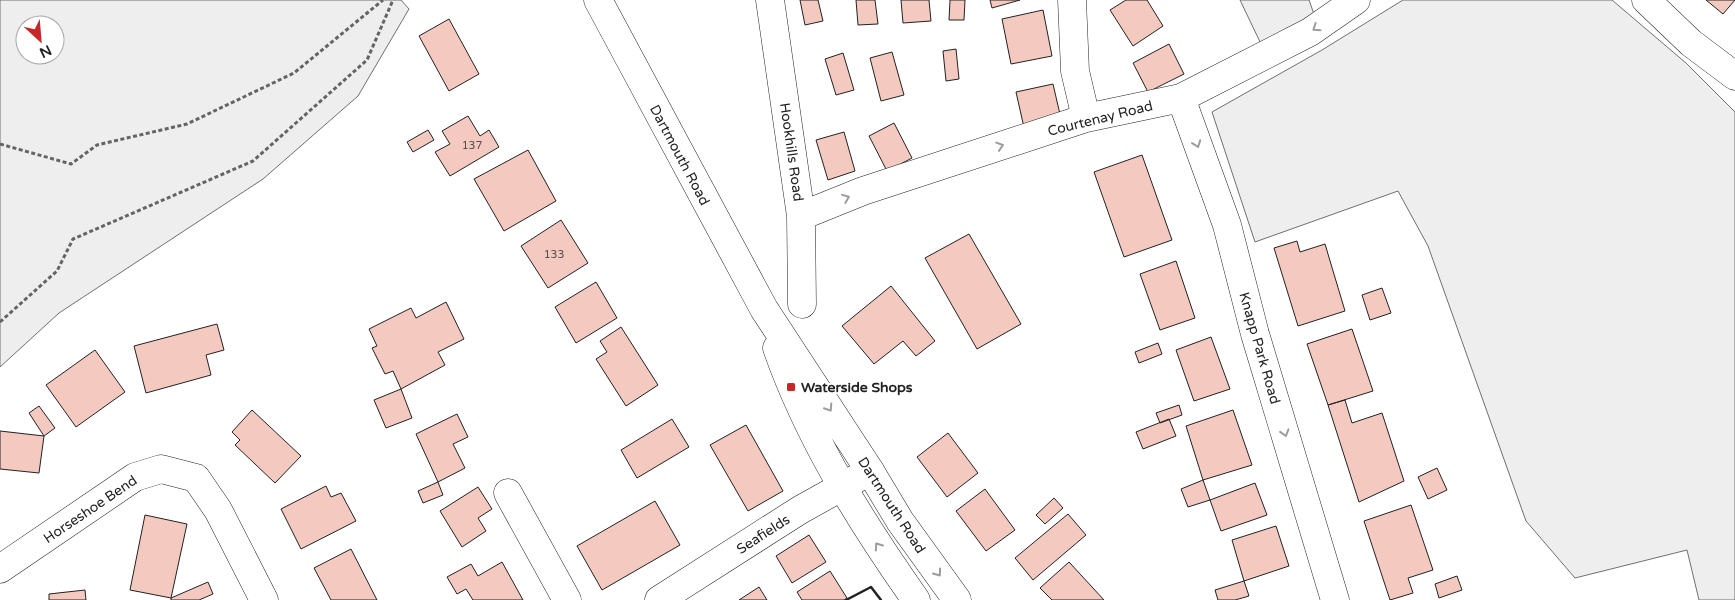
<svg xmlns="http://www.w3.org/2000/svg" width="1735" height="600" font-family="'Varela Round',sans-serif">
<style>
.green{fill:#eee;stroke:#6f6f6f;fill-rule:evenodd}
.building{fill:#f3c9c0;stroke:#222}
.lines{fill:none;stroke-linecap:round;stroke-linejoin:round}
.minor-casing{stroke:#222;stroke-width:29}
.major-casing{stroke:#222;stroke-width:29}
.path{stroke:#646464;stroke-width:3;stroke-dasharray:4 2.5;stroke-linecap:butt}
.minor{stroke:#fff;stroke-width:28}
.major{stroke:#fff;stroke-width:28}
.wall{stroke:#222;stroke-width:2.5}
.oneway{stroke:#9c9c9c}
.poi-dot{fill:#c62828;stroke:#fff;stroke-width:2}
.labels{text-anchor:middle;stroke-width:4;stroke-linejoin:round;paint-order:stroke}
.number-label{font-size:11px;fill:#564c4a}
.street-label{font-size:14px;fill:#222;stroke:#fff}
.poi-label{font-size:14px;font-weight:bold;fill:#222;stroke:#fff;text-anchor:start}
</style>
<rect width="100%" height="100%" fill="#fff"/>
<path class="green" d="M0,0H401L409,9L358,96L263,179L59,313L0,367ZM25,25H55V55H25Z
M1240,0H1309L1315,17L1261,44Z
M1403,0H1612L1686,63L1735,112V600H1699L1687,550L1575,578L1526,521L1428,246L1398,191L1255,242L1212,112L1322,50Z"/>
<path class="building" d="M800,0H818L823,21L805,25Z
M856,0H875L878,24L858,25Z
M901,0H929L931,21L903,23Z
M950,0H965L964,20H949Z
M990,0H1020L992,8Z
M1126,0H1147L1163,26L1133,46L1110,10Z
M1706,0H1735L1723,14Z
M1043,10L1052,56L1011,64L1002,19Z
M449,19L479,74L449,91L419,36Z
M1169,44L1184,74L1148,92L1133,63Z
M956,49L959,79L946,81L943,51Z
M892,52L904,95L881,101L870,58Z
M843,53L854,90L836,95L825,59Z
M1053,84L1062,123L1025,132L1016,92Z
M468,116L480,136L489,130L499,147L450,176L435,152L450,144L442,131Z
M894,123L912,158L887,171L869,136Z
M428,130L434,140L413,152L407,142Z
M844,132L855,171L828,180L816,140Z
M528,150L556,201L504,231L474,179Z
M1142,155L1172,240L1124,257L1094,172Z
M561,220L588,263L548,288L521,246Z
M969,234L1021,324L977,349L925,258Z
M1297,241L1300,252L1325,244L1345,311L1298,326L1274,248Z
M1176,261L1195,318L1160,330L1140,274Z
M596,282L617,318L576,343L555,307Z
M891,286L935,341L916,356L903,341L874,364L842,326Z
M1382,288L1391,313L1370,320L1362,295Z
M446,302L464,339L438,352L445,365L401,389L393,371L385,374L372,348L377,346L369,329L411,308L416,318Z
M217,324L224,350L206,355L211,375L146,393L134,346Z
M621,327L658,385L626,406L596,359L607,352L600,341Z
M1352,329L1373,391L1328,405L1307,344Z
M1211,337L1230,389L1194,401L1176,350Z
M1158,343L1162,354L1139,363L1135,352Z
M95,350L125,392L76,427L46,385Z
M401,389L412,418L386,428L374,400Z
M1345,400L1352,423L1382,413L1404,481L1359,502L1328,405Z
M1179,405L1182,415L1160,423L1156,413Z
M39,406L55,428L44,436L29,413Z
M252,410L301,456L275,483L235,445L240,440L232,432Z
M1233,410L1252,465L1203,480L1186,426Z
M457,414L468,437L453,444L465,468L438,482L416,434Z
M672,419L689,447L637,478L621,450Z
M1169,419L1176,436L1143,449L1136,432Z
M746,425L783,491L748,511L710,445Z
M0,431L44,436L39,473L0,469Z
M948,433L978,473L947,497L917,457Z
M1437,468L1447,490L1428,499L1418,477Z
M1203,480L1210,500L1188,507L1181,489Z
M438,482L443,495L423,503L418,491Z
M1255,483L1267,515L1221,531L1210,500Z
M326,486L331,497L341,493L356,521L301,549L281,509Z
M478,487L492,509L478,518L486,531L462,547L440,511Z
M985,489L1015,530L986,551L956,511Z
M1054,498L1063,508L1045,524L1036,515Z
M655,501L680,545L602,590L577,546Z
M1411,505L1433,570L1408,578L1413,593L1390,600L1364,521Z
M1068,514L1086,535L1033,580L1015,558Z
M145,515L187,524L171,598L130,590Z
M1276,526L1289,566L1244,581L1232,540Z
M809,535L826,562L792,583L776,556Z
M351,549L377,600H331L314,568Z
M502,562L523,600H473L466,589L457,594L447,577L471,564L478,576Z
M1069,562L1104,600H1052L1040,588Z
M830,571L847,598L844,600H802L797,592Z
M1457,576L1462,590L1439,598L1435,584Z
M1244,581L1249,596L1235,600H1218L1215,590Z
M208,582L213,594L199,600H171V598Z
M759,587L767,600H739Z
M85,590L86,600H49V594Z"/>
<g class="lines">
<defs>
<path id="minor" d="M770,0L801,216L802,304
M1072,0L1075,71L1086,118
M1646,0L1691,43L1735,76
M1181,98L1227,225L1255,334L1335,600
M801,216L863,191L1086,118L1181,98L1310,32L1356,0
M508,493L567,600
M0,569L135,477L161,469L196,478L218,510L264,600
M659,600L800,510L870,471"/>
<path id="major" d="M598,0L764,309L870,471L900,521L957,600
M777,348C809,439 861,522 916,600"/>
</defs>
<use href="#minor" class="minor-casing"/>
<use href="#major" class="major-casing"/>
<path class="path" d="M0,144L71,164L97,145L187,124L294,73L383,0
M0,322L57,271L73,239L253,161L367,60L393,0"/>
<use href="#minor" class="minor"/>
<use href="#major" class="major"/>
<path class="wall" d="M846,600L871,587L881,600"/>
</g>
<defs><path id="oneway-chevron" d="M-2-3.5L2.5 0L-2 3.5" fill="none" stroke-width="1.6" stroke-linecap="round" stroke-linejoin="round" transform="scale(1.25)"/></defs>
<g class="oneway">
<use href="#oneway-chevron" transform="translate(1316 28) rotate(146)"/>
<use href="#oneway-chevron" transform="translate(1197 144) rotate(70)"/>
<use href="#oneway-chevron" transform="translate(1000 146) rotate(-18)"/>
<use href="#oneway-chevron" transform="translate(846 198) rotate(-22)"/>
<use href="#oneway-chevron" transform="translate(829 408) rotate(57)"/>
<use href="#oneway-chevron" transform="translate(1285 433) rotate(73)"/>
<use href="#oneway-chevron" transform="translate(878 546) rotate(-125)"/>
<use href="#oneway-chevron" transform="translate(938 573) rotate(54)"/>
</g>
<rect class="poi-dot" x="786" y="382" width="10" height="10" rx="2.5"/>
<g class="labels">
<g class="number-label">
<text x="472" y="149">137</text>
<text x="554" y="258">133</text>
</g>
<g class="street-label">
<text transform="translate(1100 118) rotate(-14)" y="5">Courtenay Road</text>
<text transform="translate(792 152) rotate(82)" y="5">Hookhills Road</text>
<text transform="translate(680 155) rotate(62)" y="5">Dartmouth Road</text>
<text transform="translate(1260 348) rotate(74)" y="5">Knapp Park Road</text>
<text transform="translate(892 505) rotate(57)" y="5">Dartmouth Road</text>
<text transform="translate(90 509) rotate(-34)" y="5">Horseshoe Bend</text>
<text transform="translate(763 534) rotate(-33)" y="5">Seafields</text>
</g>
<g class="poi-label">
<text x="801" y="392">Waterside Shops</text>
</g>
</g>
<g transform="translate(40 40) rotate(154)"><circle r="24" fill="#ffffff" stroke="#a7a7a7"/>
<path d="M0-4L9 19L0 12L-9 19Z" fill="#c62828"/>
<text y="-8" font-size="14" font-weight="bold" text-anchor="middle" fill="#222222">N</text>
</g>
</svg>
